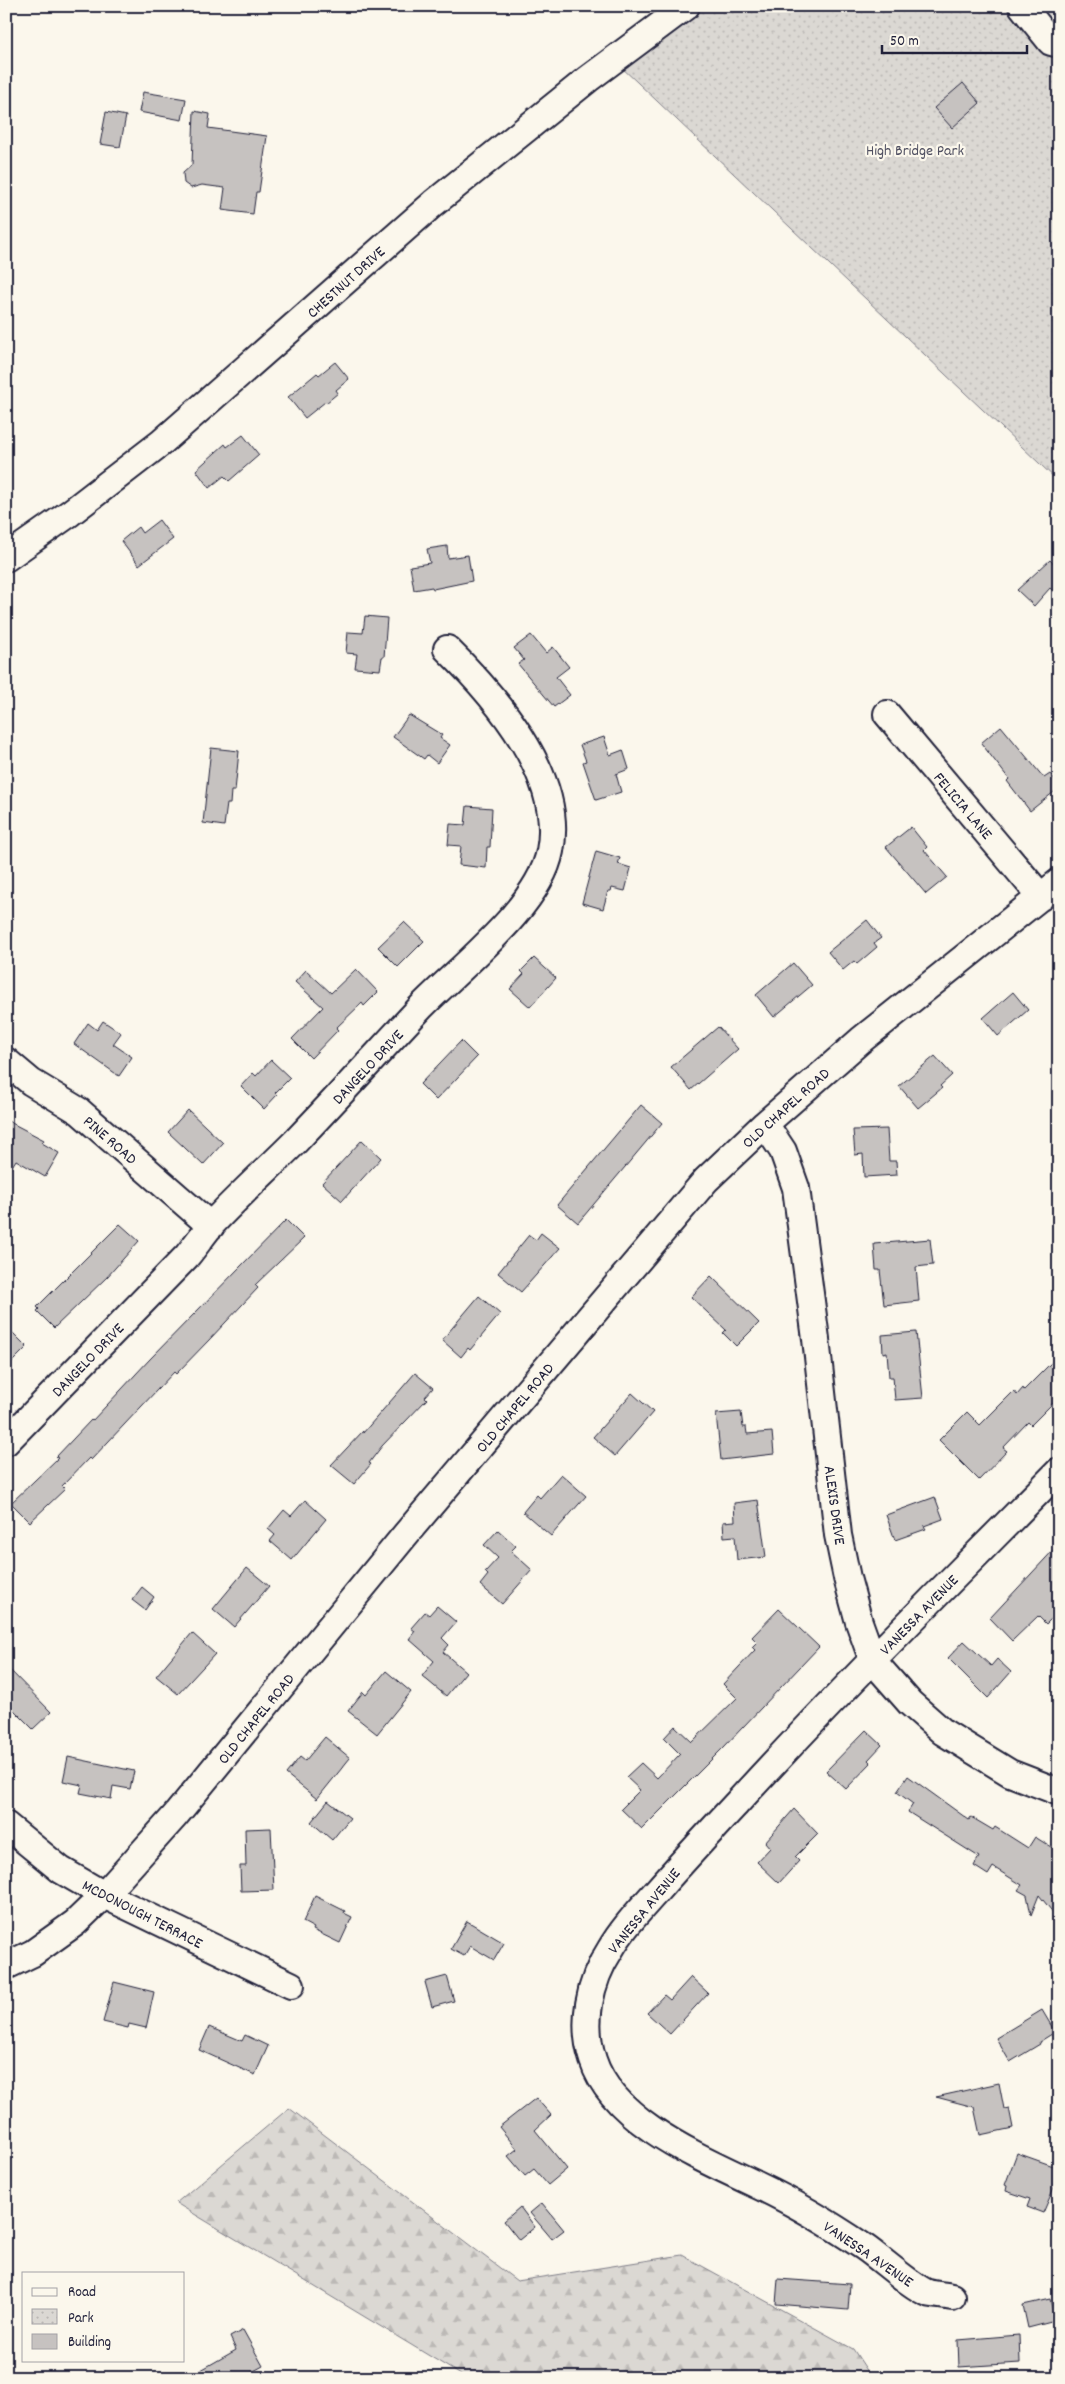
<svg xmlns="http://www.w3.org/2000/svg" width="1065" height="2384" font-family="Dekko,sans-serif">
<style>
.forest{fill:url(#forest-firs);stroke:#7e7d87}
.park{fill:url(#park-dots);stroke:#7e7d87}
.building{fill:#c6c2c0;stroke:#22223b}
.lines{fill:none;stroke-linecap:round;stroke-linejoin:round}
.minor-casing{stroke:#22223b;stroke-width:30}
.minor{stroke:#fbf7ec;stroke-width:26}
.labels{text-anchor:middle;stroke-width:4.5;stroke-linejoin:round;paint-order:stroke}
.park-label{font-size:16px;fill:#505061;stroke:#fbf7ec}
.street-label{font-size:16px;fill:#22223b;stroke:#fbf7ec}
</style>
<defs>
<pattern id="forest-firs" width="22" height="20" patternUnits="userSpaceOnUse" patternTransform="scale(1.25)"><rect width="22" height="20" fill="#dbd8d3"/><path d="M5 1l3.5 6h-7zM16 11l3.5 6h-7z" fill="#bcb9b6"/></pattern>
<pattern id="park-dots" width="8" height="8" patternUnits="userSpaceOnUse" patternTransform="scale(1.25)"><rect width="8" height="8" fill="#dbd8d3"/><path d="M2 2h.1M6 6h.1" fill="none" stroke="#bcb9b6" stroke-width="1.8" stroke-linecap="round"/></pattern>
</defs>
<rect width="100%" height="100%" fill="#fbf7ec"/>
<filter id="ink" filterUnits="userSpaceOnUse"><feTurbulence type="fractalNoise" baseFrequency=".02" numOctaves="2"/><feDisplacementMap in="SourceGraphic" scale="10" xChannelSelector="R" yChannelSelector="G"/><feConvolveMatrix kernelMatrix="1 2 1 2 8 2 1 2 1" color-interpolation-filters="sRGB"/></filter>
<g filter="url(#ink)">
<path class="forest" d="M289,2108L517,2281L682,2255L853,2349L872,2378H466L176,2203Z"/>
<path class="park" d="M697,6H1059V482L619,65Z"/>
<path class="building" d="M963,83L980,103L952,128L934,108Z
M143,92L186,99L182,120L139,112Z
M194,111L210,114L208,128L267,136L259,192H256L253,214L222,210L225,188L202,185L191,188L184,183L183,173L192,165Z
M106,112L126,116L120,147L100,144Z
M335,362L349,379L336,390L338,393L326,403L325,402L305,418L288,397L317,373L319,375Z
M243,435L259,455L229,481L224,476L209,488L196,470L225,444L227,447Z
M159,520L173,539L139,565L121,541L138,527L142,533Z
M447,546L448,558L468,555L472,581L433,589L432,587L414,590L410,566L430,563L427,549Z
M1050,560L1059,569V596L1050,588L1034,606L1017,590Z
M365,616L387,618L384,657H382L380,670L355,668L357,654L346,653L348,632L363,633Z
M531,635L546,653L553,647L569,667L556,677L570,695L554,707L518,664L524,660L514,648Z
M409,715L442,735L440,738L450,745L437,763L427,755L424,759L393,737Z
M1001,726L1044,778L1050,774L1059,784V788L1030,811L1007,781L1009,779L981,743Z
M604,737L610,755L623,750L629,769L616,774L621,792L596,800L583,762L586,761L580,745Z
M211,748L239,751L235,791H231L230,804H227L224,826L203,823Z
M467,806L492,808L490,847H487L486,868L459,865L461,846L448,845L450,824L465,825Z
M911,827L927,847L924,850L947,877L926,894L886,847Z
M596,851L620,858L618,864L631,868L625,891L612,888L611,891H608L603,909L582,903Z
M867,920L881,938L874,943L877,947L857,964L854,961L843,970L828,952Z
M404,922L424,941L398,967L378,947Z
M534,958L556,978L530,1007L510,989L524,974L521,971Z
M793,963L812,985L774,1017L756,995Z
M356,969L378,992L364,1006L362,1003L336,1028L338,1030L311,1058L292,1039L323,1007L295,982L306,970L331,993Z
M1013,992L1028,1010L998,1036L983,1018Z
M103,1021L121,1033L113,1044L132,1057L119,1076L74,1044L88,1023L97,1030Z
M718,1027L738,1049L691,1090L671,1067Z
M461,1041L477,1057L436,1100L420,1084Z
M935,1056L952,1075L940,1086L942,1088L918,1108L899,1086Z
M271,1060L290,1078L275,1093L277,1095L264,1109L241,1086L253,1073L256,1076Z
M641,1105L662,1123L578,1223L557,1205Z
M188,1110L223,1143L203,1165L168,1132Z
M6,1120L44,1140L42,1143L59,1153L45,1177L16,1160L6,1176Z
M887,1129L889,1161H896L897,1175L864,1177L863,1154L855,1155L853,1130Z
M362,1140L381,1158L342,1201L322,1183Z
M286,1220L304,1238L255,1285L258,1288L209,1340L176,1374L174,1372L91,1460L89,1458L62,1486L65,1489L30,1522L11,1503L58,1458L56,1457L91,1420L92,1421L150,1359Z
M120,1224L139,1241L107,1277L54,1328L37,1311L39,1309L37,1307Z
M541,1233L560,1248L521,1292L498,1273L529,1235L536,1240Z
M930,1239L933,1265L916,1267L919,1301L884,1305L880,1270H876L874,1244Z
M711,1276L759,1323L736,1346L723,1333L726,1330L691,1297Z
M479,1296L500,1314L470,1350L468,1348L461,1357L442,1340Z
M6,1326L27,1347L6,1368Z
M916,1332L923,1398L895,1400L893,1377H889L887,1352L883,1353L882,1335Z
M1059,1355V1397L1031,1425L1028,1422L1003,1448L1007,1451L979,1480L939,1440L967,1412L980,1425L1014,1391L1017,1395L1023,1388L1024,1390Z
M415,1373L433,1388L425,1397L427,1399L382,1446L369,1463L371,1464L354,1484L331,1465L363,1431V1433Z
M632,1393L653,1412L615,1456L593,1437Z
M741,1412L743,1427H746L747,1434L772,1432L774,1454L721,1460L716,1414Z
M561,1474L586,1496L551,1536L523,1512L537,1495L540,1498Z
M935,1497L943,1519L924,1526L926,1529L895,1540L886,1515Z
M305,1500L326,1519L292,1560L270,1541L275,1535L268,1529L284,1510L291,1516Z
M758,1500L766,1557L737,1560L735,1536L724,1537L723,1522L735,1521L734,1503Z
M498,1530L516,1546L511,1551L532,1570L502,1604L480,1585L488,1575L485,1572L498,1558L484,1545Z
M1059,1544V1611L1046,1624L1038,1616L1012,1641L990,1618Z
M247,1568L269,1586L234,1627L213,1609Z
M142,1587L154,1597L145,1610L132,1600Z
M437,1606L456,1622L442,1638L449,1645L443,1652L466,1672L446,1696L422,1676L434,1661L409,1639L415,1631L411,1628L425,1612L429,1615Z
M779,1609L819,1647L724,1747L642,1829L621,1809L640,1790L626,1777L641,1763L657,1778L680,1754L664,1738L675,1726L692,1742L737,1698L723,1684L755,1650L752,1647L757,1642L752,1637Z
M192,1633L215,1654L178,1694L156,1676Z
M964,1641L991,1666L997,1659L1011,1672L988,1698L948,1658Z
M6,1666L51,1712L33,1729L6,1702Z
M386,1671L411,1692L377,1734L348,1711L363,1692L366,1695Z
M866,1730L882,1745L868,1760L871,1763L846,1789L826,1771Z
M325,1737L350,1758L317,1799L286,1774L300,1757L305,1761Z
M68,1757L134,1771L130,1789L113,1786L111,1799L80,1793L82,1785L63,1781Z
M908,1776L969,1820L971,1817L993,1830L995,1827L1028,1848L1035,1837L1059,1852V1920L1039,1895L1031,1915L1027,1895L1018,1890L1022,1885L993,1867L988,1875L974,1866L979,1857L908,1812L913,1804L897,1792Z
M328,1801L350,1818L332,1840L311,1822Z
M794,1809L818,1834L795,1857L799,1861L779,1883L757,1862L770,1848L765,1842Z
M271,1828L274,1890L241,1891L240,1866H246L245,1829Z
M315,1896L345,1911L344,1913L352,1917L340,1943L313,1930L314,1928L303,1922Z
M467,1921L504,1943L494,1960L470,1946L464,1956L451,1949Z
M447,1976L454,2001L432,2007L425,1982Z
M691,1977L708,1993L670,2034L647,2013L664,1995L670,2000Z
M114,1982L154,1992L146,2028L129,2024L128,2028L103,2022Z
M1042,2010L1055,2032L1039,2042L1040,2044L1010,2062L996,2038Z
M209,2027L242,2041L245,2035L268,2046L255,2075L199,2050Z
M999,2083L1004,2109L1009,2108L1013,2128L980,2135L974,2107L936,2097Z
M536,2098L551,2115L535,2130L567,2169L548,2185L534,2169L525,2176L508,2156L517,2149L499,2127Z
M1017,2153L1059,2168V2176L1043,2213L1027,2207L1030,2199L1006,2191L1007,2186L1005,2185Z
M542,2203L564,2230L552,2239L530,2213Z
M520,2207L535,2227L519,2240L504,2221Z
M778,2279L850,2284L848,2310L776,2304Z
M1050,2299L1055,2321L1028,2328L1023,2305Z
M243,2330L263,2366L241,2378H187L236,2350L230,2337Z
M1019,2335L1020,2363L959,2367L958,2340Z"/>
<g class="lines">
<defs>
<path id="minor" d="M1022,6L1051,42L1059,44
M6,558L70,513L162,442L434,203L588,79L686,6
M887,714L1041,897
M6,1061L31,1082L79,1111L211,1226
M765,1124L783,1151L796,1188L816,1339L838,1535L847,1578L859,1622L873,1661L910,1703L943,1732L1010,1773L1059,1792
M6,1442L187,1256C195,1246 203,1235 211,1225C238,1196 267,1170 295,1142C338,1097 379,1052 421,1007C460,967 540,906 550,851C565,777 496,697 447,649
M6,1825L61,1870L104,1895L291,1985
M6,1966L33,1953L75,1923L104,1895L175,1816L406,1534L706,1180L765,1124L861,1040L1059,882
M952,2297C944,2295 935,2295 928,2293C913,2288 879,2257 864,2247C830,2224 795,2203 759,2186C704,2159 613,2123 593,2060C581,2024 589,1982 610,1950C622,1929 639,1911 655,1893C682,1862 710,1832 737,1803C841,1689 951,1581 1059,1471"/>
</defs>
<use href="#minor" class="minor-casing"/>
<use href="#minor" class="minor"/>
</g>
</g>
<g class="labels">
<g class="park-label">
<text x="915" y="155">High Bridge Park</text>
</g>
<g class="street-label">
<text transform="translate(345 281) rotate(-42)" y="6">CHESTNUT DRIVE</text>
<text transform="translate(964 805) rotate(50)" y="6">FELICIA LANE</text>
<text transform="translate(367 1066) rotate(-47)" y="6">DANGELO DRIVE</text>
<text transform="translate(785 1107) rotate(-42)" y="6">OLD CHAPEL ROAD</text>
<text transform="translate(111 1139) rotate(41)" y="6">PINE ROAD</text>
<text transform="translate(87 1359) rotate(-46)" y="6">DANGELO DRIVE</text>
<text transform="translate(514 1407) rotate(-50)" y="6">OLD CHAPEL ROAD</text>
<text transform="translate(836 1505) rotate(82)" y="6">ALEXIS DRIVE</text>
<text transform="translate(918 1614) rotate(-46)" y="6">VANESSA AVENUE</text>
<text transform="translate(255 1718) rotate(-51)" y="6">OLD CHAPEL ROAD</text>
<text transform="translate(643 1910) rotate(-51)" y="6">VANESSA AVENUE</text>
<text transform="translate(143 1913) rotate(27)" y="6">MCDONOUGH TERRACE</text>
<text transform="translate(869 2253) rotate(34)" y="6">VANESSA AVENUE</text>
</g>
</g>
<rect width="1065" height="2384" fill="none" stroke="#fbf7ec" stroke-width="25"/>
<rect x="12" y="12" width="1040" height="2359" fill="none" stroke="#22223b" stroke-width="2" filter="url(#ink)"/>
<rect x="22" y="2272" width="162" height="90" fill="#fbf7ec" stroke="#a4a2a5"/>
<rect x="32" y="2288" width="25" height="8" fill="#fbf7ec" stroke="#a4a2a5"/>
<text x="68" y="2296" font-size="15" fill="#22223b">Road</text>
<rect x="32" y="2309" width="25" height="15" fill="url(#park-dots)" stroke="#a4a2a5"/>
<text x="68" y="2322" font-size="15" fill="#22223b">Park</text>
<rect x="32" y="2334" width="25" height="15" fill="#c6c2c0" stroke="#a4a2a5"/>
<text x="68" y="2346" font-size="15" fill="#22223b">Building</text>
<path d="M882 45v8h145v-8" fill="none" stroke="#22223b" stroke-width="2.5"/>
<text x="890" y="45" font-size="15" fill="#22223b" stroke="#fbf7ec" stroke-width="4" paint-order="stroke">50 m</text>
</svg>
